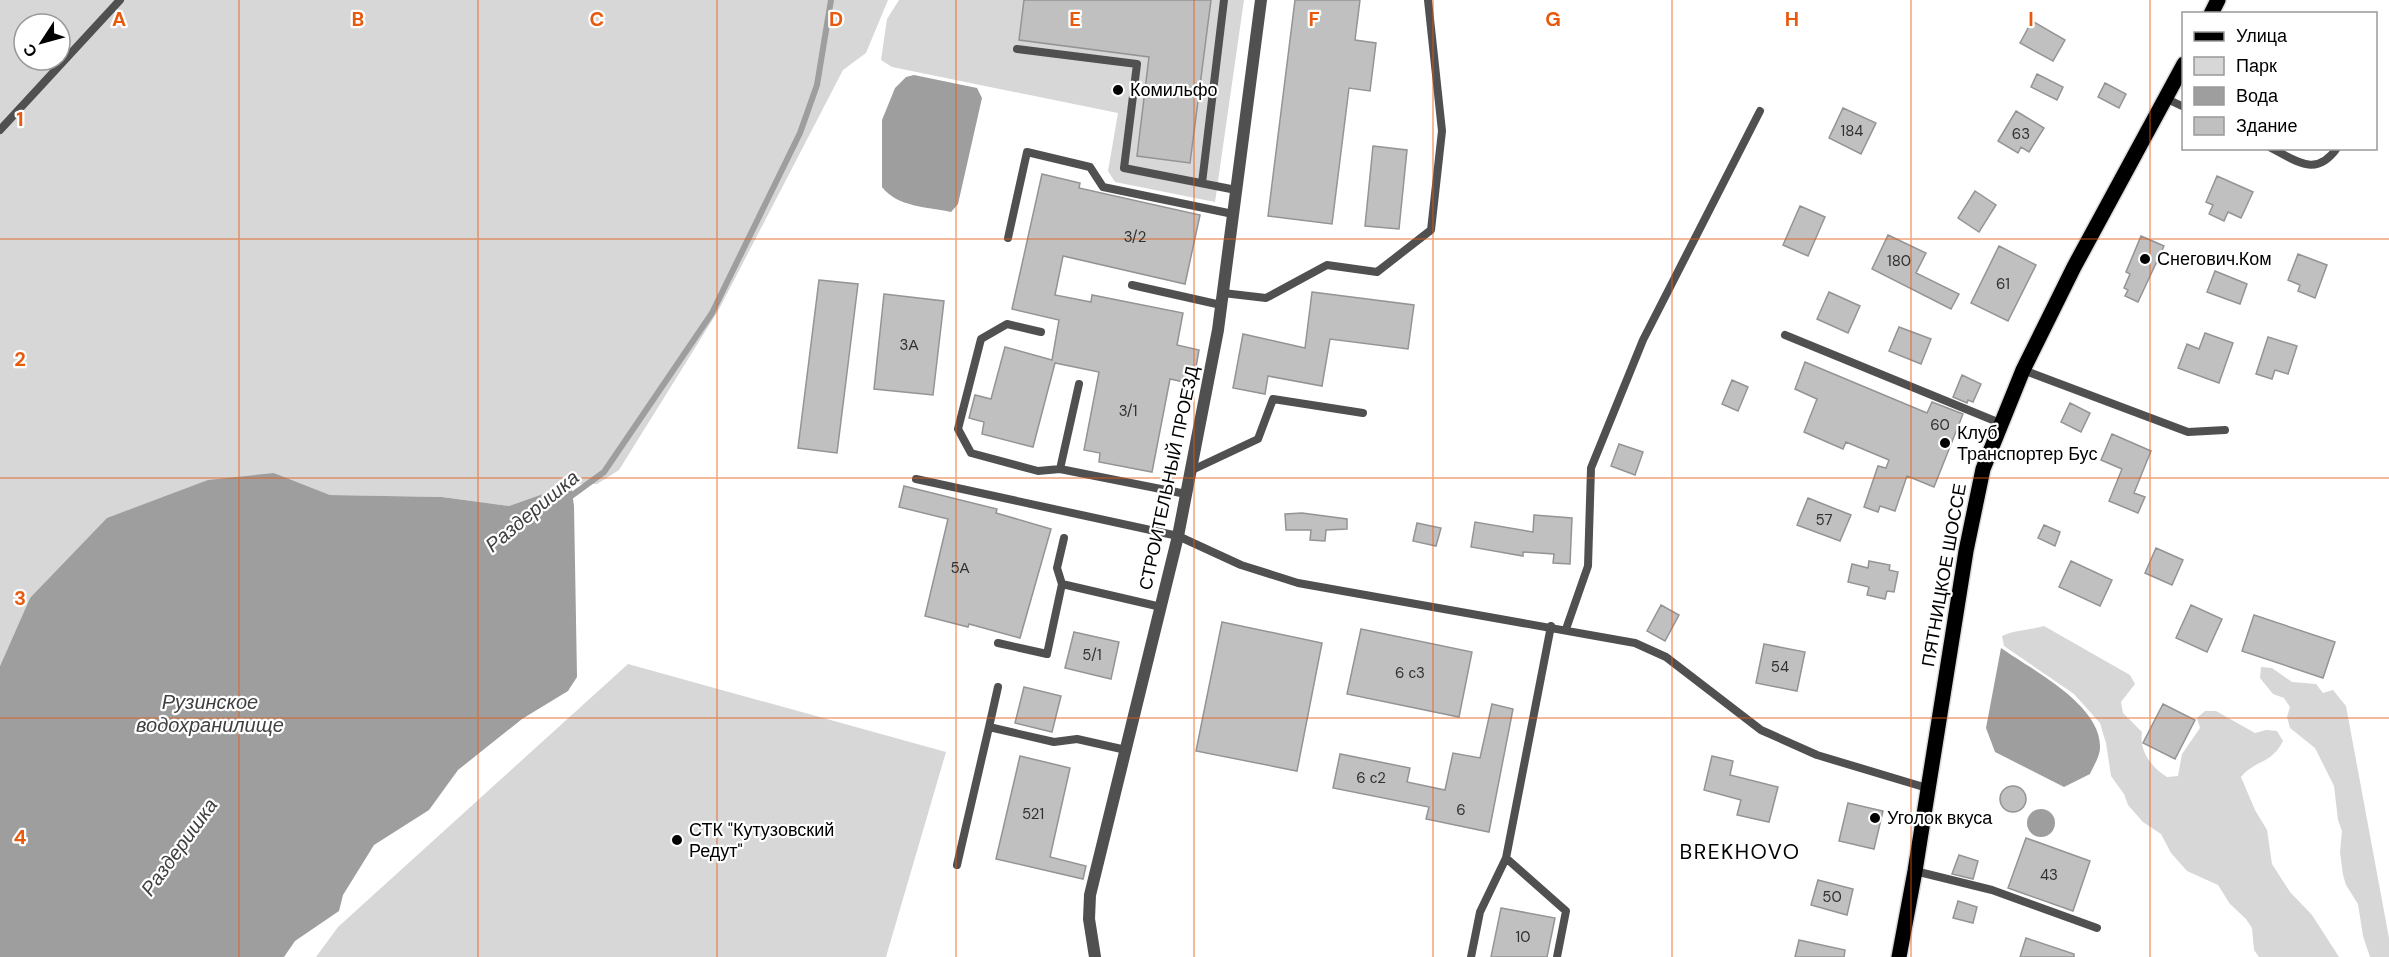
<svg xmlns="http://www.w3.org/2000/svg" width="2389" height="957" font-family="'DM Sans',sans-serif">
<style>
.green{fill:#d7d7d7;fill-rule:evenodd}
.water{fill:#9e9e9e}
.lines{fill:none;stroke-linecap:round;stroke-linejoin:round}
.stream{stroke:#9e9e9e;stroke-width:6}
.building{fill:#c0c0c0;stroke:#949494;stroke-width:1.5}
.primary-casing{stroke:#dbdbdb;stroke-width:18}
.service{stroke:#505050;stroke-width:8}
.minor{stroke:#505050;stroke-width:12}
.primary{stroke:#000;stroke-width:15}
.grid{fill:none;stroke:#e8590c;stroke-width:1.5;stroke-opacity:0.55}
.poi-dot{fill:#000;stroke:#fff;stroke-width:2}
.labels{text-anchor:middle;stroke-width:4.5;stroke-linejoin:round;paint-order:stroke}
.number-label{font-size:15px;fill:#303030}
.poi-label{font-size:18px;fill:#000;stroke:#fff;text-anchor:start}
.street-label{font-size:18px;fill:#000;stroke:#fff}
.water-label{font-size:20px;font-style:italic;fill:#3f3f3f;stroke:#fff}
.quarter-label{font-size:21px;letter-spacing:1.5px;fill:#000;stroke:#fff}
.grid-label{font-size:20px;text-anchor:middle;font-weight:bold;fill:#e8590c;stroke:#fff;stroke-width:4.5;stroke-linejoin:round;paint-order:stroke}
</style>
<rect width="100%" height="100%" fill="#fff"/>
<path class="green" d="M0,0H888L866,53L843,70L718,311L619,470L597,484H571L509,506L442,497L330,495L274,473L30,598L0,666ZM24,24H60V60H24Z
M899,0H1244L1215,202L1115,182L1108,171L1118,113L892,67L881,60L887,19Z
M2044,626L2130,675L2135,684L2121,702L2123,713L2142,732C2139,751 2151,767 2167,777L2178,776L2182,754L2200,728L2197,718L2205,711H2216L2255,733L2266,730L2277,731L2283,741C2271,765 2256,759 2241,777L2255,810L2267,830L2272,864L2290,892L2312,915L2339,957H2259L2254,950L2252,928L2246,919L2230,904L2218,885L2187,871L2171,853L2161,834L2143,822L2128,805L2124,794L2111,776L2106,743L2100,723L2074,694L2004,646L2002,636C2015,630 2030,630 2044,626Z
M628,664L946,752L886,957H316L338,927Z
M2261,667L2272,668L2292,682L2316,684L2323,693L2333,690L2346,706L2389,938V957H2370L2363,936L2358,904L2346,885L2343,875L2340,852L2342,831L2338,820L2334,786L2315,748L2290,728L2287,717L2290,707L2284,698L2273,694L2260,678Z"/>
<path class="water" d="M914,75L977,88L982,98L958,204L951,212C928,207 897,207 882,187V120L895,88L906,77Z
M274,473L330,495L442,497L509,506L571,484L574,506L577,677L568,691L522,719L458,770L429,810L374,845L343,895L339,911L295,941L284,957H0V666L30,598L107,518L208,480Z
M2001,648C2032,670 2102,705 2100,748C2100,756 2093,767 2090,774L2064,787L1995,752L1986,728Z
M2027 823a14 14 0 1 1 28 0a14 14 0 1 1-28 0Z"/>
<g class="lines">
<path class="stream" d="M567,499L604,472L712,313L800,133L817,85L831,0"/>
</g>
<path class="building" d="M1024,0H1211L1190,163L1137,156L1149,57L1019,40Z
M1295,0H1360L1355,40L1376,43L1370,91L1349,88L1332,224L1268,216Z
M2032,21L2065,40L2053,61L2020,43Z
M2037,74L2063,87L2057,100L2031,87Z
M2105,83L2126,94L2119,108L2098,97Z
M1843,108L1876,123L1861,154L1829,138Z
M2016,111L2044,128L2029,152L2021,147L2018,153L1998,141Z
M1373,146L1407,150L1399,229L1365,226Z
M1042,174L1080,183L1079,188L1200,215L1185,284L1063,256L1055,295L1091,302L1092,295L1183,313L1177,345L1199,350L1193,384L1170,379L1152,472L1099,462L1100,453L1084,450L1099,372L1055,363L1033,447L982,434L984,422L969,418L975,395L991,399L1005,347L1052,360L1059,320L1012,309Z
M2217,176L2253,192L2241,218L2228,212L2224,221L2209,214L2213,205L2206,202Z
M1975,191L1996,205L1979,232L1958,218Z
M1800,206L1825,217L1808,256L1783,245Z
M1888,235L1926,253L1916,273L1959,294L1951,309L1872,269Z
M2141,236L2164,246L2138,302L2125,296L2128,290L2124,288L2130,274L2126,272Z
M1999,246L2036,265L2008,321L1971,303Z
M2298,254L2327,265L2315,298L2298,291L2300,285L2288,280Z
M2215,271L2247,284L2240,304L2207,292Z
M819,280L858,284L837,453L798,448Z
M1312,292L1414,305L1408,349L1330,339L1322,386L1268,376L1265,394L1233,388L1243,334L1305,348Z
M1829,292L1860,306L1848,333L1817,319Z
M884,294L944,301L933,395L874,389Z
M1899,327L1931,339L1921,364L1889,351Z
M2205,333L2233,343L2219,383L2178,368L2187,344L2199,349Z
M2268,337L2297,346L2288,374L2275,370L2272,379L2256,374Z
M1805,362L1927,413L1932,402L1963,414L1934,487L1907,476L1895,511L1880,506L1878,512L1864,507L1878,466L1886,468L1889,460L1846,442L1843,449L1804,432L1817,399L1795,389Z
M1962,375L1981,384L1973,402L1968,400L1967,403L1953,397Z
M1732,380L1748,387L1738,411L1722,404Z
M2070,403L2090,413L2081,432L2061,422Z
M2112,434L2151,451L2134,493L2145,497L2138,513L2109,501L2122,469L2101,460Z
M1619,444L1643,452L1635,475L1611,466Z
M904,486L997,509L996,513L1051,529L1020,638L969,624L968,627L925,616L948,519L899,507Z
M1808,498L1851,515L1840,541L1797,525Z
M1302,513L1347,519V529L1326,530L1325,541L1310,540L1311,530H1286L1285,514Z
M1534,515L1572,518L1570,564L1553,563L1554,554L1523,552V556L1471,547L1475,522L1533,532Z
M1417,523L1441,528L1436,546L1413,541Z
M2044,525L2060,532L2055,546L2038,538Z
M2156,548L2183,560L2172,585L2145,573Z
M1869,561L1890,565L1889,570L1898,572L1894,592L1887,591L1885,599L1867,595L1869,587L1848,582L1852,564L1868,568Z
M2071,561L2112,580L2100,606L2059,587Z
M1661,605L1679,615L1665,641L1647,631Z
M2191,605L2222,619L2207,652L2176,638Z
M2254,615L2335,642L2323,678L2242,651Z
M1222,622L1322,643L1297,771L1196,751Z
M1361,629L1472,652L1459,717L1347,694Z
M1074,632L1119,642L1111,679L1065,668Z
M1764,644L1805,652L1797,691L1756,683Z
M1024,687L1061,696L1052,732L1015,723Z
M1492,704L1513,709L1489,832L1426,819L1429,807L1333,788L1340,754L1410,768L1407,782L1445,790L1453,753L1480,758Z
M2163,704L2195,720L2175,759L2143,743Z
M1020,756L1070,768L1050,857L1086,866L1083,879L996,859Z
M1712,756L1733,761L1730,775L1778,787L1769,822L1737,815L1741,800L1704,790Z
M2000 799a13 13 0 1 1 26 0a13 13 0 1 1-26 0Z
M1848,803L1883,811L1874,849L1839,841Z
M2026,838L2090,861L2073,911L2008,888Z
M1959,855L1978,861L1973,879L1952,874Z
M1818,880L1853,889L1847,915L1811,905Z
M1958,901L1977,907L1973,923L1953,918Z
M1501,908L1555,918L1547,957H1491Z
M2026,938L2074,954V957H2020Z
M1799,940L1845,950L1844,957H1795Z"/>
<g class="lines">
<defs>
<path id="primary" d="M2211,14L2218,0
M1899,957L1915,871L1966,551L1983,469L2023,370L2074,267L2184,64"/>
</defs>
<use href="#primary" class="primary-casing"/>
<path class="service" d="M1017,49L1137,64L1124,168L1236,190
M2165,98L2184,107
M0,130L120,0
M2271,148C2297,161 2316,178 2337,148
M1202,183L1224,0
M1008,238L1027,152L1090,167L1103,187L1233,214
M1132,285L1221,305
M1223,293L1266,298L1327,265L1377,272L1431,230L1442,131L1428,0
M1041,332L1007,324L981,339L958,429L971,453L1038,471L1060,469L1186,494
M1785,335L2000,423
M2023,370L2188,432L2225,430
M1060,469L1079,384
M1190,471L1258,439L1273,399L1363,413
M916,479L1178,536L1241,565L1298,583L1635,643L1666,657L1761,730L1817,755L1927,788
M1062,584L1057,568L1064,538
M1566,629L1588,566L1591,468L1643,340L1760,111
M998,643L1047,654L1062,584L1161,607
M989,727L998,687
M1506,858L1566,911L1557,957
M957,865L989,727L1054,742L1077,739L1126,750
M1915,871L1992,890L2097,928
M1471,957L1480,912L1506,858L1551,626"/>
<path class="minor" d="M1095,957L1089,919L1090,895L1178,536L1218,330L1261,0"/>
<use href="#primary" class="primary"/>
</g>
<path class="grid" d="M239,0V957M478,0V957M717,0V957M956,0V957M1194,0V957M1433,0V957M1672,0V957M1911,0V957M2150,0V957M0,239H2389M0,478H2389M0,718H2389"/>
<g class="poi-dot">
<circle cx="1118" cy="90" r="6"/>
<circle cx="2145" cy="259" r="6"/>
<circle cx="1945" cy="443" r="6"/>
<circle cx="1875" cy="818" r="6"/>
<circle cx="677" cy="840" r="6"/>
</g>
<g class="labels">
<g class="number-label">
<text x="1852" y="136">184</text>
<text x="2021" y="139">63</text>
<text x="1135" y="242">3/2</text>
<text x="1899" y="266">180</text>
<text x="2003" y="289">61</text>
<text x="909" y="350">3А</text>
<text x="1128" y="416">3/1</text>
<text x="1940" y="430">60</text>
<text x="1824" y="525">57</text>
<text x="960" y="573">5А</text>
<text x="1092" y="660">5/1</text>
<text x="1780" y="672">54</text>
<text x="1410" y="678">6 с3</text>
<text x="1371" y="783">6 с2</text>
<text x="1461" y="815">6</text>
<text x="1033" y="819">521</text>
<text x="2049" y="880">43</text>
<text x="1832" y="902">50</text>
<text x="1523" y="942">10</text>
</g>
<g class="poi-label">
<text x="1130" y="96">Комильфо</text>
<text x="2157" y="265">Снегович.Ком</text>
<text x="1957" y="439">Клуб<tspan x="1957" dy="21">Транспортер Бус</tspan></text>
<text x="1887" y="824">Уголок вкуса</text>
<text x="689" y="836">СТК "Кутузовский<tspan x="689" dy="21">Редут"</tspan></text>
</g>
<g class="street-label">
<text transform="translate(1169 478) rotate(-78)" y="6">СТРОИТЕЛЬНЫЙ ПРОЕЗД</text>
<text transform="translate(1944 575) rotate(-80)" y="6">ПЯТНИЦКОЕ ШОССЕ</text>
</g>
<g class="water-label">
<text transform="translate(532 511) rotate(-40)" y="7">Раздеришка</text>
<text x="210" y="709">Рузинское<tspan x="210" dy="23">водохранилище</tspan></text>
<text transform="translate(179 847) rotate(-54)" y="7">Раздеришка</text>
</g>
<g class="quarter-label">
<text x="1740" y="859">BREKHOVO</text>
</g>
</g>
<g class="grid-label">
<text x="119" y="26">A</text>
<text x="358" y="26">B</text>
<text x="597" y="26">C</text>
<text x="836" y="26">D</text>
<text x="1075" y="26">E</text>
<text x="1314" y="26">F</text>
<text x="1553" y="26">G</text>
<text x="1792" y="26">H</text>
<text x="2031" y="26">I</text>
<text x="20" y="126">1</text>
<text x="20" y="366">2</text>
<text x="20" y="605">3</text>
<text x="20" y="844">4</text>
</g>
<rect x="2182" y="12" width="195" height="138" fill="#ffffff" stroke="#999999" stroke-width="1.5"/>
<rect x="2194" y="32" width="30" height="9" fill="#000000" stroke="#999999" stroke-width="1.5"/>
<text x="2236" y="42" font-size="18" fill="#000000">Улица</text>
<rect x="2194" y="57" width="30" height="18" fill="#d7d7d7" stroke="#999999" stroke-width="1.5"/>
<text x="2236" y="72" font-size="18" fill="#000000">Парк</text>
<rect x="2194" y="87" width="30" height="18" fill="#9e9e9e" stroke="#999999" stroke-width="1.5"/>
<text x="2236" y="102" font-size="18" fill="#000000">Вода</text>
<rect x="2194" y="117" width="30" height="18" fill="#c0c0c0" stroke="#999999" stroke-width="1.5"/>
<text x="2236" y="132" font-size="18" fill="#000000">Здание</text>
<g transform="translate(42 42) rotate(234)"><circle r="28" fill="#ffffff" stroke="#999999" stroke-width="1.5"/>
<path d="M0-4.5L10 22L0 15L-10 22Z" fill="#000000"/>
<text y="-9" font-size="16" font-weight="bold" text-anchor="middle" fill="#000000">С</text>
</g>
</svg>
